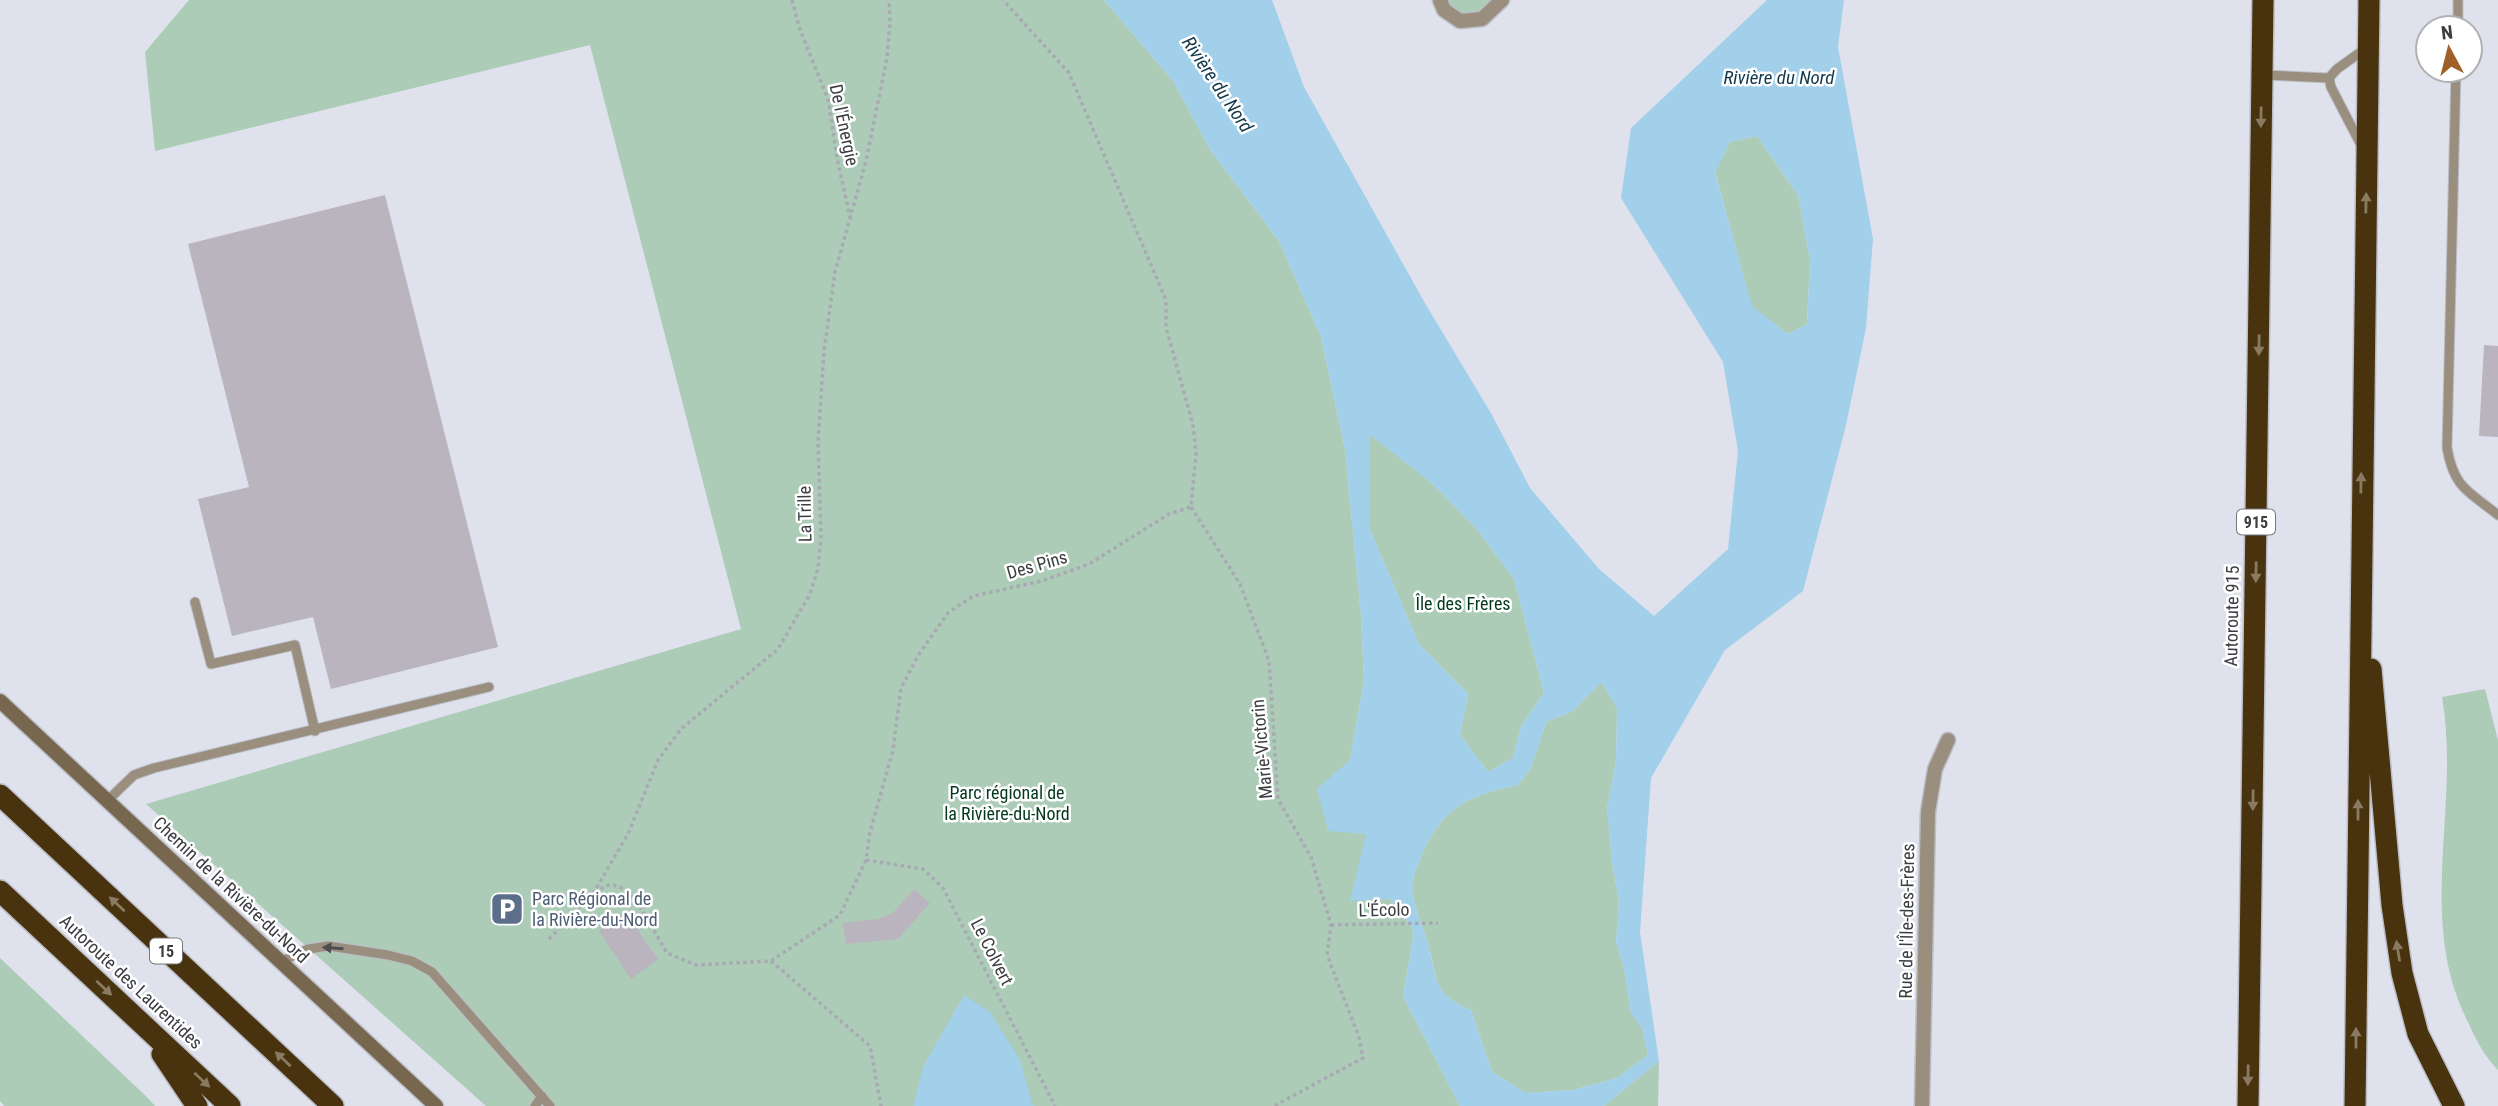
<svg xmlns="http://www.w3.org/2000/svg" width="2498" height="1106" font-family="'Roboto Condensed',sans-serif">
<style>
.green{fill:#adccb7}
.water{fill:#a2cfe9;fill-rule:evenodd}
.building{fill:#bab4be}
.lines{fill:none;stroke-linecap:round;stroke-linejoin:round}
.lane-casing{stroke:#bbbec7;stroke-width:11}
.street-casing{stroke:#bbbec7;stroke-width:17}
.secondary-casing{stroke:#bbbec7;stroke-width:17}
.highway-casing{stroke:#bbbec7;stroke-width:24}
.path{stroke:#a7aab3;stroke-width:3.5;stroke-dasharray:3.5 3.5;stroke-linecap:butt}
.lane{stroke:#9a8f7f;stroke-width:9}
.street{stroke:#9a8f7f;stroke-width:14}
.secondary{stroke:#77674f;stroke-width:14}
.highway{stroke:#49330e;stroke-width:21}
.oneway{fill:#897a62}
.oneway2{fill:#4e4d4d}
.labels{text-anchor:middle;stroke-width:5;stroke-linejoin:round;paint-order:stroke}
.shield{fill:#fff;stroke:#76777a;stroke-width:2}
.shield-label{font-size:16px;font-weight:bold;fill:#3b3d41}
.street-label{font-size:18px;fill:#3b3d41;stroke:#fff}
.park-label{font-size:18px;fill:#02381e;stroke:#fff}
.service-label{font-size:18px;fill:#4e5e75;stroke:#fff;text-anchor:start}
.water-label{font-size:19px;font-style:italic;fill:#11374a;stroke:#fff}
</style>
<rect width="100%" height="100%" fill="#dfe2ed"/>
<path class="green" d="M189,0H1104L1173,81L1211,151L1279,241L1321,337L1345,449L1361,615L1364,680L1350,760L1366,834L1390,899L1414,931L1403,996L1460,1106H486L146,804L741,629L590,45L155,151L145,52Z
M1440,0H1502L1482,19L1460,21Z
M1757,136L1798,195L1810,260L1807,324L1788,334L1752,307L1715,172L1730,142Z
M1370,434L1433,484L1475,527L1514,579L1544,693L1521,727L1513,758L1488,772L1460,735L1468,694L1419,644L1370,530Z
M1601,682L1617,708L1616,762L1607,808L1612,862L1619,901L1616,942L1624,968L1631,1013L1642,1028L1648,1055L1617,1078L1573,1090L1526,1093L1492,1072L1471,1010C1431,993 1439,981 1428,944C1423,928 1415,910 1413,893C1411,880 1416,869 1421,857C1441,808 1468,795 1518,785L1531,768L1546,722L1573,711Z
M2485,689L2498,740V1070C2484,1056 2475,1038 2467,1020C2416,918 2461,805 2442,697Z
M0,958L149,1099L155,1106H4L0,1101Z
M1659,1061L1658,1106H1604Z"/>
<path class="water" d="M1104,0H1272L1304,87L1426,305L1492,415L1530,488L1599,569L1654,616L1728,549L1738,451L1723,362L1621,198L1631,128L1767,0H1844L1838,47L1873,239L1866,328L1846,425L1803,591L1725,650L1651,778L1640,932L1659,1061L1604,1106H1460L1403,996L1414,931L1390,899L1350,901L1366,834L1328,831L1317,789L1350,760L1364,680L1361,615L1345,449L1321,337L1279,241L1211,151L1173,81ZM1757,136L1798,195L1810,260L1807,324L1788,334L1752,306L1715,173L1730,142ZM1370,435L1433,484L1475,527L1514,579L1544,693L1521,727L1513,758L1488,772L1460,735L1468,694L1419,644L1370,530ZM1601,682L1617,708L1616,762L1607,808L1612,862L1619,901L1616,942L1624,968L1631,1013L1642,1028L1648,1055L1617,1078L1573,1090L1526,1093L1492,1072L1471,1010C1432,993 1438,981 1428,944C1423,928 1415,910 1413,893C1411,881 1416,869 1421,857C1441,808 1468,795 1518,785L1531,768L1546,722L1573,711Z
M964,995L990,1012L1020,1060L1033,1106H913L923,1067Z"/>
<path class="building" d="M385,195L498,647L331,689L313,617L232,636L198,499L249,487L188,244Z
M2484,345L2498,346V437L2479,436Z
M914,889L930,903L898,939L846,944L843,923L878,919L893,913Z
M625,912L658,959L631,979L599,931Z"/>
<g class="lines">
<defs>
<path id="lane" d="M2458,28V0
M2456,70L2447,448C2454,488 2468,491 2498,515
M2264,75L2329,78
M2361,145L2331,87L2329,78L2337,69L2365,49
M195,602L211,664L295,645L315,731
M107,801L134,775L154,768L489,687
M280,962L308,949L329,946L388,955L412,961L432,972L550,1106
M535,1106L542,1096"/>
<path id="street" d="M1440,0L1444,10L1460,21L1482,19L1502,0
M1922,1106L1928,812L1935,769L1948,740"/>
<path id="secondary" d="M0,701L436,1106"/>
<path id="highway" d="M2371,669L2392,905L2402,973L2418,1034L2454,1106
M0,795L333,1106
M0,891L230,1106
M162,1054L197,1106
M2248,1106L2263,0
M2355,1106L2369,0"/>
</defs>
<use href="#lane" class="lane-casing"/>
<use href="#street" class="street-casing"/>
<use href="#secondary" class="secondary-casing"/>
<use href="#highway" class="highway-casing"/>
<path class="path" d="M792,0L799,27L828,99L837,158L850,217
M1191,507L1240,584L1269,661L1278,799L1311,857L1331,925L1327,955L1359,1037L1363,1058L1274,1106
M866,860L923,869L943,888L1055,1106
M594,892L611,884L620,887L636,900L667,953L696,965L771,961L840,915L866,860L870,832L893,750L901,688L919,654L948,613L973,596L1042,581L1089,564L1169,514L1191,507L1196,453L1193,425L1166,327V300L1069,73L1003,0
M1331,925L1438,923
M549,939L594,892L628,834L658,760L681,729L778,649L810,594L818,568L821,538L818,442L824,351L835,272L866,161L887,58L890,22L889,0
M771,961L870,1046L881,1106"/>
<use href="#lane" class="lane"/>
<use href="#street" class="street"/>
<use href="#secondary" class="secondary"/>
<use href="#highway" class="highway"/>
</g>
<defs><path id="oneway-solid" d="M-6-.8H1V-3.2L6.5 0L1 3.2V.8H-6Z" transform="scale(1.75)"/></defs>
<g class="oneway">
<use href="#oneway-solid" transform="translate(2261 117) rotate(91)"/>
<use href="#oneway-solid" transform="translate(2366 203) rotate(-89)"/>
<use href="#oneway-solid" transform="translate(2259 345) rotate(91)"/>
<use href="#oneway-solid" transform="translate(2361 483) rotate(-89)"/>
<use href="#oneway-solid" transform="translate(2256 572) rotate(91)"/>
<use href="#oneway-solid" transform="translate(2253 800) rotate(91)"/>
<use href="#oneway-solid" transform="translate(2358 810) rotate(-90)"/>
<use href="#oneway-solid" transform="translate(117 904) rotate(-137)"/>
<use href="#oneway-solid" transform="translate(2398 951) rotate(-99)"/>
<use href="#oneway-solid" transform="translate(104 988) rotate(43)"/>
<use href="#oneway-solid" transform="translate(2356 1038) rotate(-90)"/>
<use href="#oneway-solid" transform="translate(283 1059) rotate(-137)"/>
<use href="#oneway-solid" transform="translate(2248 1075) rotate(91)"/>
<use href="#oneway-solid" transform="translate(202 1080) rotate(43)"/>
</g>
<use class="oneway2" href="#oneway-solid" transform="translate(333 948) rotate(-176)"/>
<defs>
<symbol id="parking-square" viewBox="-11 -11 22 22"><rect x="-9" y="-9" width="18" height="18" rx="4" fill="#5c6f8a" stroke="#fff"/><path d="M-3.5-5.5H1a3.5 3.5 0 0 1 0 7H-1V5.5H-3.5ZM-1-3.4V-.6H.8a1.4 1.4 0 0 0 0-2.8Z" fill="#fff"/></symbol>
</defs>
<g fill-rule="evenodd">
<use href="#parking-square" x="488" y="890" width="38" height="38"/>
</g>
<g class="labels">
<g class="shield">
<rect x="2237" y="509.5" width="38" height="25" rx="5"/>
<rect x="150" y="938.5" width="32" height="25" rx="5"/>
</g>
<g class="shield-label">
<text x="2256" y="528">915</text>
<text x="166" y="957">15</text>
</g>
<g class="street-label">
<text transform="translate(844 125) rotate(78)" y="6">De l'Énergie</text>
<text transform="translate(805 514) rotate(-91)" y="6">La Trille</text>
<text transform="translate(1037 565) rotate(-16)" y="6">Des Pins</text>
<text transform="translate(2232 616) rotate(-89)" y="6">Autoroute 915</text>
<text transform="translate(1262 749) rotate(-95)" y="6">Marie-Victorin</text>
<text transform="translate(231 890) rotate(43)" y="6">Chemin de la Rivière-du-Nord</text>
<text transform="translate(1384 910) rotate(-1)" y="6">L'Écolo</text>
<text transform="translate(1907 921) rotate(-89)" y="6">Rue de l'Île-des-Frères</text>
<text transform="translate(992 952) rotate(63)" y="6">Le Colvert</text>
<text transform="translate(131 982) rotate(43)" y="6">Autoroute des Laurentides</text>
</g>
<g class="park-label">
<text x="1463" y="610">Île des Frères</text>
<text x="1007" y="799">Parc régional de<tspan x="1007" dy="21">la Rivière-du-Nord</tspan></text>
</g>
<g class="service-label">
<text x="532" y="905">Parc Régional de<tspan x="532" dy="21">la Rivière-du-Nord</tspan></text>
</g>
<g class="water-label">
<text x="1779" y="84">Rivière du Nord</text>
<text transform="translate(1218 84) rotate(56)" y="7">Rivière du Nord</text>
</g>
</g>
<g transform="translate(2449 49) rotate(353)"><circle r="33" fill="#ffffff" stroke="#b1b1b3" stroke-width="2"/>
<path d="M0-5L12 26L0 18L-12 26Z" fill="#a06029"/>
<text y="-10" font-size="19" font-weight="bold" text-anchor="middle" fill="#3b3d41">N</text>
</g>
</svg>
